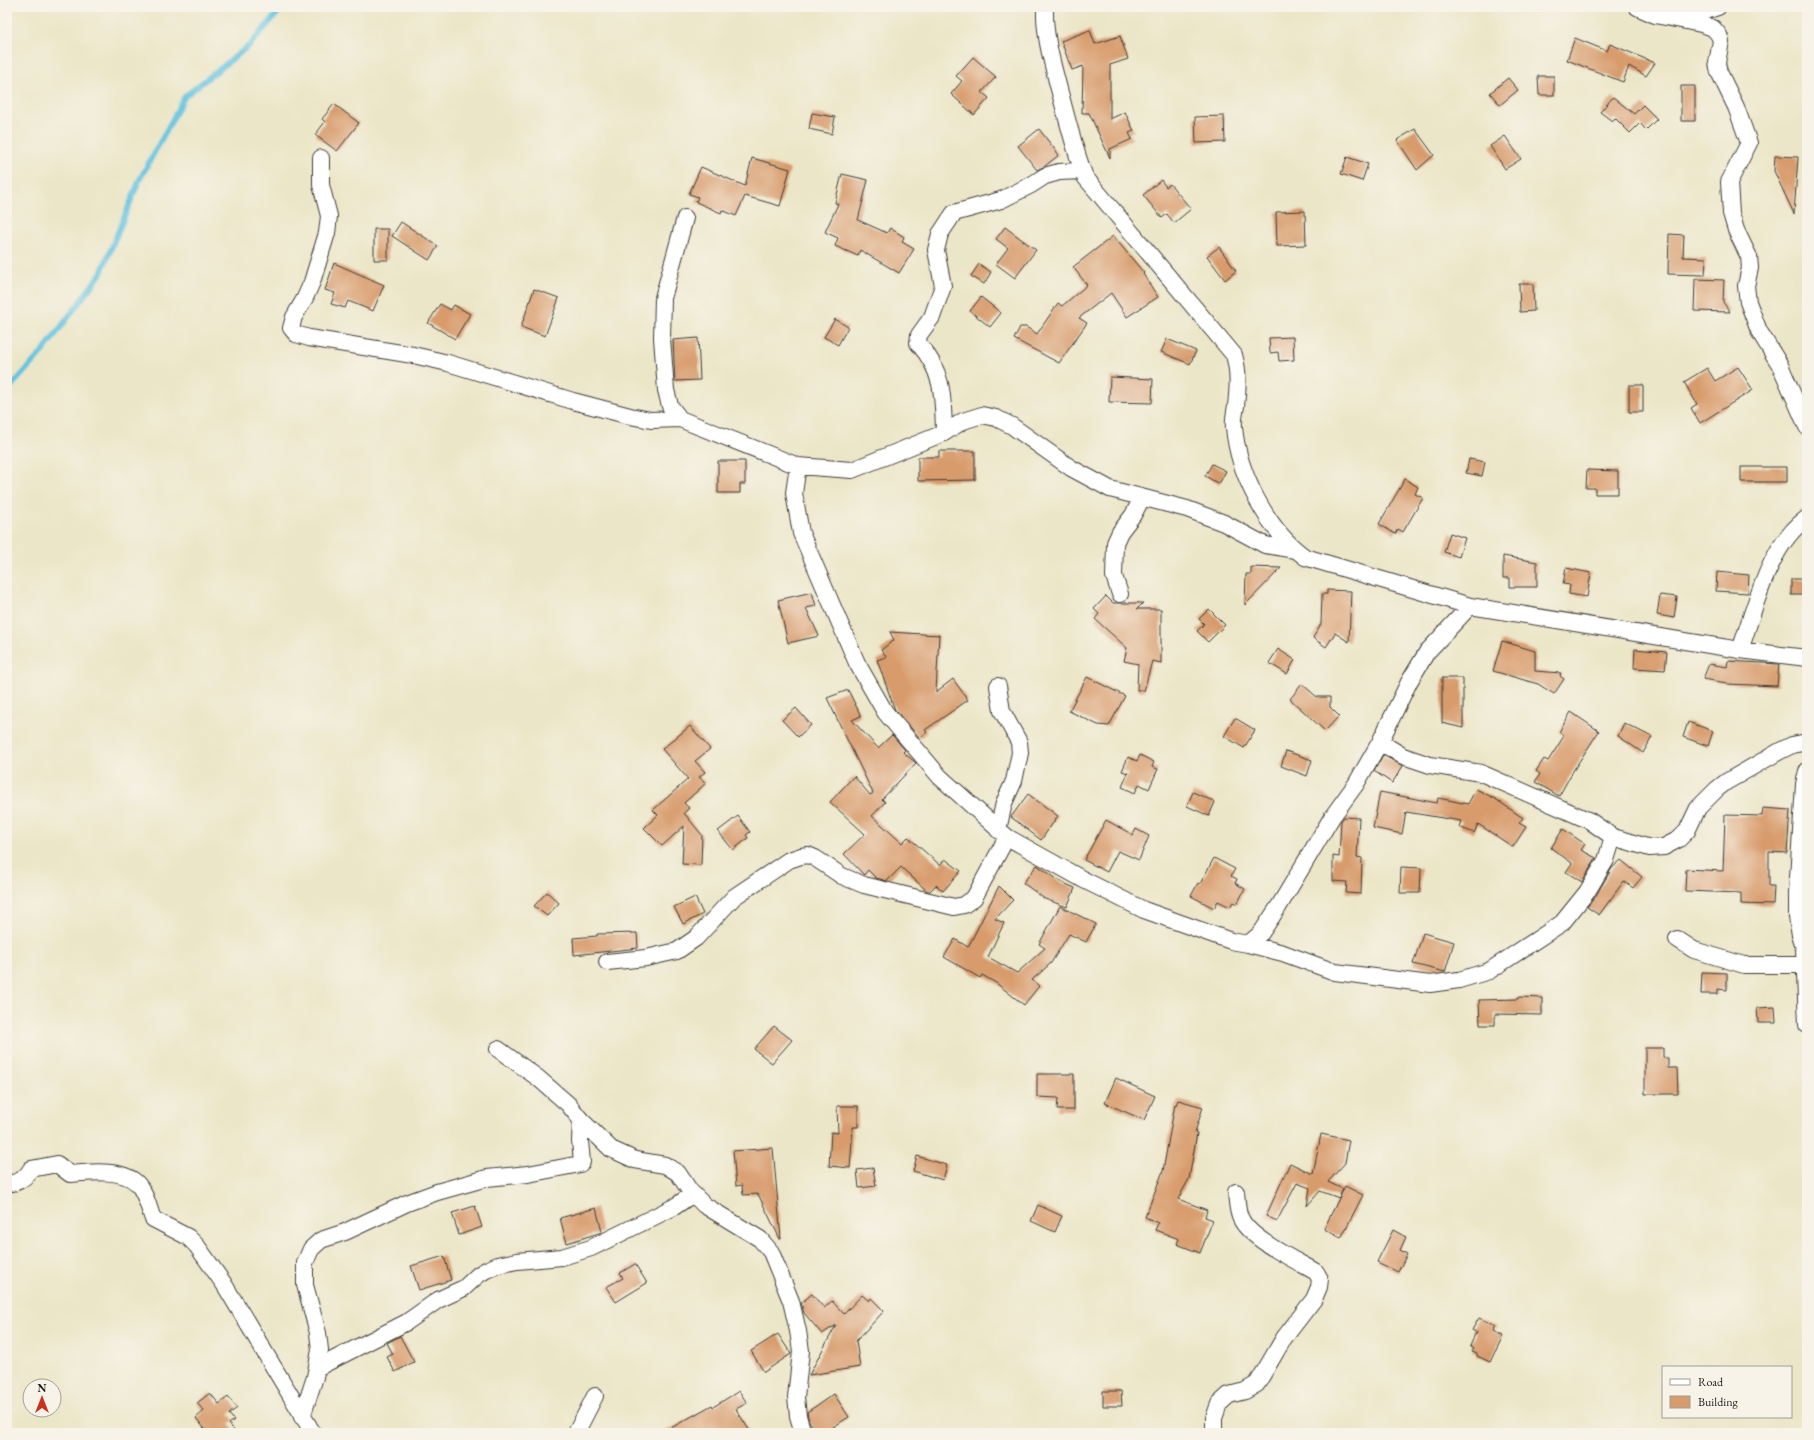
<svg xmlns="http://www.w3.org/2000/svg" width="1814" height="1440" font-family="'EB Garamond',serif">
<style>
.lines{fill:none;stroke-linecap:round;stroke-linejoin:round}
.stream{stroke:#62c3e0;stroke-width:5.5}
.building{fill:#d89b6c}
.street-casing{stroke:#3b3a36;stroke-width:18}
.street{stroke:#fff;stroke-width:16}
</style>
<rect width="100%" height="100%" fill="#f7f3e8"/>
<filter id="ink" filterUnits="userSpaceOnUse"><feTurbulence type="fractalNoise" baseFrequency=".025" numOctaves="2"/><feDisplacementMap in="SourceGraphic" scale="8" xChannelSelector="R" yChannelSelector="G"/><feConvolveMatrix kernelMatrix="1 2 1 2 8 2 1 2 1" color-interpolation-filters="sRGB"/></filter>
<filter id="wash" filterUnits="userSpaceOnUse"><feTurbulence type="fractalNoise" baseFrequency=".012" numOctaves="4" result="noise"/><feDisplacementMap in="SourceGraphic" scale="16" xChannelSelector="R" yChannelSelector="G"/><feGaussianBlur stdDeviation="0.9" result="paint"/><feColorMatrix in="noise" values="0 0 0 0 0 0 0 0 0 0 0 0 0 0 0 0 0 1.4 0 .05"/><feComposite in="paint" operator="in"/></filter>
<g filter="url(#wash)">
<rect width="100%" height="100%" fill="#ece6c8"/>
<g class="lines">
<path class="stream" d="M7,391L44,350L101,273L140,179L185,96L250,45L283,7"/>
</g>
<g id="blocks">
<path class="building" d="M1090,30L1095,44L1120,36L1128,59L1110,65V119L1125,112L1134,131L1129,133L1132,139L1110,149V158L1089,113H1082L1083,66L1072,70L1061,41Z
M1575,38L1607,51L1610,44L1655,63L1646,76L1629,66L1623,82L1567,60Z
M973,57L996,77L982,92L989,98L974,115L951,94L962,81L956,76Z
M1538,76H1554V95H1539Z
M1508,78L1518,90L1500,105L1490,93Z
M1681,86H1695V121H1681Z
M1613,97L1634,114L1643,105L1657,119L1646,130L1640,123L1630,133L1615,118L1612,121L1600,112Z
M334,104L359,123L337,151L315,135L325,122L322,119Z
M812,113L835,117L832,134L809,129Z
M1224,116L1225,142L1196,143L1195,117Z
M1039,129L1059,155L1045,166L1037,170L1018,146Z
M1415,129L1434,155L1417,170L1397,140Z
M1505,136L1521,159L1505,169L1490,146Z
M1775,156L1798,157L1794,214L1774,171Z
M1347,157L1368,164L1362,181L1341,174Z
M752,158L790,169L780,206L745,196L736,216L722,210L721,213L696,202L698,197L689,194L701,167L745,186Z
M842,174L868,180L858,220L887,233L890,228L904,237L902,242L914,249L899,273L860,250L858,256L835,246L838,238L825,232L838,204L835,203Z
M1161,180L1166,187L1170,184L1191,209L1174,223L1167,214L1162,218L1143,195Z
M1305,211L1306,245L1277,246L1276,212Z
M401,222L438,246L429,260L392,236Z
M1005,227L1036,250L1015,278L996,264L1008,248L996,239Z
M374,229H388V260H374Z
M1669,234L1684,235L1683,257L1706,258L1705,275L1668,274Z
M1113,236L1144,273L1143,274L1158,297L1127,317L1111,293L1079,318L1087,323L1059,363L1014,339L1020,327H1026L1037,334L1058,303L1062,306L1087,285L1073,267Z
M1219,247L1236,271L1225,280L1207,256Z
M334,263L384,285L373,311L348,301L345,308L331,304L335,293L325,290Z
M979,264L991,272L984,284L971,276Z
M1695,279L1724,280L1723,302L1730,312L1694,311Z
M1519,284H1533L1534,311L1520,312Z
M534,289L559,298L545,336L521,327Z
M981,297L1001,313L990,327L970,311Z
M440,304L451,310L454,305L470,314L455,339L428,323Z
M835,319L848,327L838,345L824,337Z
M1293,337L1294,360L1279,361L1278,352L1270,353L1269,338Z
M698,338L700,380L675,381L673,340Z
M1167,339L1196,351L1190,364L1161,352Z
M1738,367L1753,390L1700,423L1691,408L1697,404L1684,382L1707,368L1715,381Z
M1110,377L1153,379L1152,403L1109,402Z
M1629,385H1643V412H1629Z
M939,451H975V480L918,481V457H939Z
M1469,459L1485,462L1482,476L1466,473Z
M718,461H745V484H740V493H718Z
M1212,464L1226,471L1219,484L1205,476Z
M1741,467H1787V482H1741Z
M1587,470L1618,471V494H1595V488H1586Z
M1405,479L1418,487L1415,494L1423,498L1403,532L1398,529L1395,534L1379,524Z
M1450,533L1465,538L1459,557L1444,552Z
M1503,556L1537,562V587H1510V578H1503Z
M1251,567L1281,568L1245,605L1246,574H1251Z
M1566,568L1591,573L1587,597L1569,594L1570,585L1563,584Z
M1717,572L1749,575L1748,593L1716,591Z
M1791,579H1807V595H1791Z
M1327,590L1351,591L1349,642L1335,633L1326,647L1313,638L1321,624L1322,594H1327Z
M812,592L816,606L806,608L819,636L788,643L778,600Z
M1660,595L1677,597L1674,618L1657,615Z
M1106,596L1113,603H1143L1137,609H1161V663L1152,661L1144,691L1137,690L1138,664L1124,661L1127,648L1095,619L1099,614L1094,609Z
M1209,609L1225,625L1208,642L1197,631L1204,624L1199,619Z
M890,632L939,635L936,692L953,679L968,700L925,730L927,732L920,738L895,710L877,660L886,657L881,650L894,640Z
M1502,641L1535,651V671L1561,673L1560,676L1564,679L1554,694L1538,684L1493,671Z
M1278,649L1295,660L1287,674L1269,663Z
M1635,649L1667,652L1665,670L1634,668Z
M1728,661L1779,664L1777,686L1727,684V683L1703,679L1709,664L1727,667Z
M1087,677L1125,696L1109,726L1098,725L1069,711Z
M1442,678H1463V728L1442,723Z
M1302,684L1317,697H1330V707L1339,716L1325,731L1290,699Z
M848,690L861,716L852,720L878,748L892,735L905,750L903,752L916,763L882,799L885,802L872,816L902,843L908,837L940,865L945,859L961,871L943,891L936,885L930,891H927L901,867L887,881L876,878L868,870L864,875L844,854L865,834L830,802L854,776L870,795L873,793L827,698Z
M796,708L811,725L798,737L782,720Z
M1571,712L1599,731L1573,771L1559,796L1535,782L1540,774L1536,771L1544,759L1548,761L1564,736L1559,732Z
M1235,718L1255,730L1244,748L1224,736Z
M1688,722L1713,731L1708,746L1683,737Z
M1624,723L1652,737L1643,753L1618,736Z
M690,726L710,749L695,761L705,772L699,777L706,783L684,803L689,808L684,813L702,835L701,865L682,864L684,826L662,846L644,828L658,815L653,810L688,779L662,749Z
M1286,751L1312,760L1307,776L1281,766Z
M1140,755L1154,762L1152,767L1158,769L1149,789L1139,784L1135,793L1122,787L1128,773L1122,771L1128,757L1137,761Z
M1383,755L1403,766L1392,783L1374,771Z
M1476,789L1494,798L1523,818L1519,823L1526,827L1513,847L1478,824L1474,833L1459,827L1461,821L1406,812L1402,834L1373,828L1380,792L1437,803L1438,798L1468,804Z
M1193,792L1215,802L1209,816L1187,806Z
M1028,794L1058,816L1041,840L1011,817Z
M1763,808L1790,810L1787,853L1769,852V886H1774L1773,905L1741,904V893L1685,891L1686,869L1723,871L1725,815L1762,816Z
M738,816L750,832L746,835L748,838L733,850L718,831Z
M1344,817L1359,818L1357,857L1362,858L1361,894L1346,893L1347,882L1333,881V856L1339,857L1341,821Z
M1106,820L1133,835L1136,829L1149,836L1139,860L1118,851L1107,872L1084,860Z
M1563,829L1585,844L1581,850L1596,858L1582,882L1566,872L1572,863L1551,848Z
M1214,858L1235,869L1231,876L1237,879L1235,883L1245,889L1237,904L1233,902L1230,907L1218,901L1214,908L1191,896L1198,883L1200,884Z
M1621,860L1642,877L1633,888L1624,881L1599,915L1587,907L1595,897L1612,868Z
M1037,865L1061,882L1075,888L1067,907L1045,899L1023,883Z
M1401,867L1421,868L1420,893H1400Z
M999,886L1013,900L995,919L1004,923L988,957L1017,973L1045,948L1039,944L1060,906L1096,924L1086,942L1069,934L1051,963L1032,980L1039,986L1024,1005L996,983L982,975L980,978L944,957L955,939L968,947Z
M547,892L559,903L547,916L534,906Z
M695,897L703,914L683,924L674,907Z
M637,933L638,948L574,955L573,938L597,936V934Z
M1423,933L1454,942L1445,972L1413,964Z
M1702,972L1727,973V990L1718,989V994H1701Z
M1518,997L1542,998V1015L1495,1014V1025H1480L1479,1000L1518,999Z
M1775,1007L1776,1023H1758L1757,1008Z
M774,1026L792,1040L772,1063L754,1049Z
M1645,1048H1663V1058H1668V1068H1677L1678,1094H1645Z
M1037,1074H1074V1110H1057L1058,1098L1037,1097Z
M1116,1078L1155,1096L1144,1120L1105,1103Z
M1178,1100L1203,1107L1195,1132L1197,1133L1189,1179L1178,1199L1207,1210L1205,1217L1213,1220L1200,1253L1177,1244L1179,1239L1155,1230L1158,1223L1145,1217L1163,1171L1175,1104L1176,1105Z
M837,1106H858V1127H853L850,1168L829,1166L831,1132L838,1133Z
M1321,1134L1349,1140L1345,1163L1328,1182L1343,1189L1339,1198L1320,1191L1307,1206L1310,1188L1297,1183L1277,1221L1266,1216L1290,1163L1313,1174Z
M773,1148L781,1239H780L758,1194L743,1195L742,1185L736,1186L733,1151Z
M917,1156L947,1165L943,1180L913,1171Z
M873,1168L876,1186L859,1188L857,1170Z
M1345,1186L1363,1195L1341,1238L1324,1229Z
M1038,1205L1062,1216L1055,1232L1031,1221Z
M475,1206L482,1227L459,1235L452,1213Z
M596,1208L602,1232L567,1243L560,1218Z
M1393,1230L1406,1237L1400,1250L1407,1254L1398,1272L1377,1262Z
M444,1256L451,1280L419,1290L411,1266Z
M635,1264L647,1283L616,1302L606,1287L623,1278L620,1273Z
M812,1294L824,1308L832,1301L844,1314L862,1295L869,1301L871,1298L884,1311L856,1341L860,1367L809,1375L836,1325L822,1334L804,1313L801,1303Z
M1479,1318L1496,1326L1493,1331L1503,1336L1490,1362L1477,1356V1353L1472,1351L1474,1348L1470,1345L1476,1332L1472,1330Z
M778,1334L791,1354L764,1372L751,1351Z
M400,1336L414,1362L395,1372L387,1357L393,1354L387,1343Z
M739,1391L747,1403L736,1409L751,1433H662L712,1405L713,1407Z
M1103,1391H1121L1122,1406H1103Z
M210,1393L219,1404L228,1397L237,1408L229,1414L234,1420L229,1424L236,1433H208L196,1418L204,1411L197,1403Z
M834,1394L849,1417L833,1427L837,1433H817L809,1421L807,1412Z"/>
</g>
</g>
<g filter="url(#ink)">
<use href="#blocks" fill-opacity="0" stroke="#3b3a36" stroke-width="1"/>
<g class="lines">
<defs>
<path id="street" d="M1045,7C1044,35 1052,62 1059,89C1067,118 1074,149 1085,177L1234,355C1239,372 1238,388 1236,406C1235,412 1233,420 1234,427C1238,473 1267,530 1305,557L1470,606L1740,650L1807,658
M1637,7L1655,15L1701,24L1713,28L1719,35L1721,41L1717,63L1719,72L1736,107L1749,143L1729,182L1731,213L1736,230L1749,257L1750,268L1746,286L1748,302L1759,331L1780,365L1807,427
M1682,19L1718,7
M321,158V185L329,216L327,233L312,282L305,298L294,317L291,328L296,334L309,338L413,355L448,363L573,401L630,416L651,420L680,419
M685,218L663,298L662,338L666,390L670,406L680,419L798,466L852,470L944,433L963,421L982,415L996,418L1012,426L1071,468L1110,489L1187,509L1224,523L1265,545L1295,550
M944,433C943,397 944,372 918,343L919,335L932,317L943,286L936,250L940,234L954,213L1001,200L1031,185L1045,176L1059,172L1082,171
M798,466L794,493L801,533L857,663L885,712L940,777L1007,837L1084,880L1144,910L1231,941L1248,944L1261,933L1279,906L1332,817L1356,784L1380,742L1409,682L1427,652L1470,606
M1120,594L1114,576L1115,543L1120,532L1133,515L1142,498
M1740,650C1756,606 1768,546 1807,518
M998,686L1002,711L1019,742L1020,753L1014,781L1004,803L998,830
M1380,742L1403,756L1430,765L1481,773L1590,821L1613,837L1650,848L1664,847L1679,839L1687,831L1698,808L1717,789L1726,782L1780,751L1792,745L1807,742
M1807,771L1804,784L1797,893V917L1800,935L1804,948L1807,1025
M1677,939L1694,950L1744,965H1805
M1248,944L1283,953L1335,972L1430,984L1459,980L1489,971L1562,923L1587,892L1606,860L1613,837
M607,962L646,958L677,951L696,938L734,897L789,860L801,856L808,855L815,858L842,876L864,885L954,907L964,905L974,898L1007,837
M498,1049L538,1078L568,1104L581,1120L611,1149L635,1160L665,1165L678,1173L690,1191L704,1205L760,1239L771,1252L791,1301L798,1331L801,1351L796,1397L798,1416L803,1433
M7,1183C17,1184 26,1178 31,1169L57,1164L70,1174C90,1172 128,1168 140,1187C147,1197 149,1209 153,1219L188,1237L197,1246L224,1284L313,1433
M317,1368L407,1322L438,1300L464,1288L478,1275L486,1270L498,1265L517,1261L562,1257L591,1248L674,1207L693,1194
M302,1417L315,1377L320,1350L318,1333L305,1285V1263L311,1249L321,1240L345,1232L407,1203L437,1192L487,1178L528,1174L580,1164L582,1162L580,1141L581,1120
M576,1433L595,1396
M1214,1433V1418L1219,1404L1229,1395L1245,1391L1257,1384L1284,1338L1314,1299L1319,1287L1320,1279L1316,1272C1297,1261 1250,1239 1241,1219C1237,1212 1237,1200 1236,1192"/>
</defs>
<use href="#street" class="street-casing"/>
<use href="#street" class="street"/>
</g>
</g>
<rect width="1814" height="1440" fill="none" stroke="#f7f3e8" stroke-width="24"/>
<rect x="1662" y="1366" width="130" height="52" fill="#f7f3e8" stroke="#9f9d96"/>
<rect x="1670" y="1379" width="20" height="6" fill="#ffffff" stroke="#9f9d96"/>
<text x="1698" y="1386" font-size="12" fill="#1c1c1c">Road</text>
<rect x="1670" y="1396" width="20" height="12" fill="#d89b6c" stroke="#9f9d96"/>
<text x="1698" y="1406" font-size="12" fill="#1c1c1c">Building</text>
<g transform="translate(42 1398)"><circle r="19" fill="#f7f3e8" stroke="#9f9d96"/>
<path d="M0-3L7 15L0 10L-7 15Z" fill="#c8321e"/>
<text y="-6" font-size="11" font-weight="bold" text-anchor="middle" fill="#1c1c1c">N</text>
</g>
</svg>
